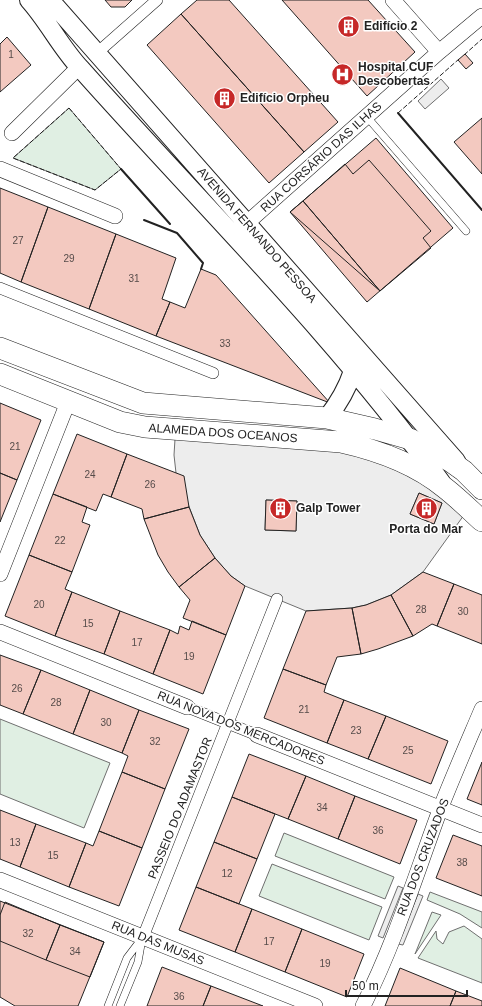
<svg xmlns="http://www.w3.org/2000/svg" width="482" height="1006" font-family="Helvetica,sans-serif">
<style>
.green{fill:#e0efe3;stroke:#6f6f6f}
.parking{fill:#ededed;stroke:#6f6f6f;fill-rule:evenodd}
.building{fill:#f3c9c0;stroke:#222}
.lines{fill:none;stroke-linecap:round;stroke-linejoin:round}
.service-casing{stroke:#222;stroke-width:8}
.pedestrian-casing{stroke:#222;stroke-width:12}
.minor-casing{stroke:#222;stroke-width:16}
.tertiary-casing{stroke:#222;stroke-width:20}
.secondary-casing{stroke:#222;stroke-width:22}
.service{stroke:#fff;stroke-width:7}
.pedestrian{stroke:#fff;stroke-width:11}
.minor{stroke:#fff;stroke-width:15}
.tertiary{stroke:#fff;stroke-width:18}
.secondary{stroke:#fff;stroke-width:21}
.fence{stroke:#222;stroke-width:1;stroke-dasharray:5 2;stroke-linecap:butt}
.wall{stroke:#222;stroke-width:2}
.labels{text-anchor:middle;stroke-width:3;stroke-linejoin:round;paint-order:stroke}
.number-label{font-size:10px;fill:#564c4a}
.poi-label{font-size:12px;font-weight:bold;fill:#222;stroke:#fff;text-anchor:start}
.street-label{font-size:12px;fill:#222;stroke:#fff}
</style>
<rect width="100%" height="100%" fill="#fff"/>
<path class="green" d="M69,108L121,169L95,190L13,158Z
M0,719L110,763L84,828L0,794Z
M284,833L394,877L385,899L275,856Z
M272,864L382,907L369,940L259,896Z
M430,892L482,912V928L460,914L427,900Z
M432,912L441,915L415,954Z
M464,926L482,939V983L418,958L436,931L437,939L443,944L449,932Z"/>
<path class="parking" d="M441,79L449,88L425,109L418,101Z
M175,439L332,449L369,458L418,480L464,515L423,572L391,595L366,605L352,608L306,611L245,586L231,576L215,558L200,535L176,473L174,455ZM419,493L442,503L434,524L410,514ZM266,500L297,501L296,531L265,530Z
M398,886L403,888L383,938L378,936Z
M418,894L423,896L403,945L398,944Z"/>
<path class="building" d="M105,0H132L125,7H111Z
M197,0H229L338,122L304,152L181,14Z
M282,0H368L415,52L367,96Z
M181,14L304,152L269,183L147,45Z
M7,37L31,65L0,92V44Z
M465,54L473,63L466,69L458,60Z
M482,118V174L454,142Z
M376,138L453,228L367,302L290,212Z
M369,160L431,231L423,238L431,248L380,291L303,201L345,164L353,174Z
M0,188L48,207L21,282L0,273Z
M303,201L380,291L290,212Z
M48,207L116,234L89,309L21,282Z
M116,234L176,258L162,299L170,302L156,336L89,309Z
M201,269L216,275L330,403L156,336L170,302L185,308Z
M0,403L41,420L17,480L0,473Z
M77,434L127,454L111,497L103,494L96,511L53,494Z
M127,454L184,476L189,507L144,519L142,509L111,497Z
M0,473L17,480L0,522Z
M419,493L442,503L434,524L410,514Z
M53,494L87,507L82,522L90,525L72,572L29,555Z
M266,500L297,501L296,531L265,530Z
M189,507L200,535L215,558L179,587L168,572L158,555L144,519Z
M29,555L72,572L65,589L72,592L55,636L5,616Z
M215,558L231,576L245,586L226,635L183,618L190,600L179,587Z
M423,572L454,584L437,626L432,624L413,636L391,595Z
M454,584L482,595V644L437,626Z
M72,592L120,611L104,654L55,636Z
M391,595L413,636L378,649L361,654L352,608L366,605Z
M352,608L361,654L337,657L326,685L283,669L306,611Z
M120,611L170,630L153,674L104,654Z
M192,621L226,635L203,694L153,674L170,630L178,634L180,626L189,630Z
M0,655L41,670L23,714L0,705Z
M283,669L326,685L324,692L344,700L327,743L264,718Z
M41,670L90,690L73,734L23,714Z
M90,690L139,710L122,753L73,734Z
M344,700L386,716L368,759L327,743Z
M139,710L189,729L165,789L122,772L128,756L122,753Z
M386,716L448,741L431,784L368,759Z
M249,754L306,776L288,819L232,797Z
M482,762V805L467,799Z
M122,772L165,789L142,848L99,831Z
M306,776L355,796L338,839L288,819Z
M355,796L417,820L400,864L338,839Z
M232,797L275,814L257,859L214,842Z
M0,810L36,824L20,867L0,859Z
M36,824L86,843L69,887L20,867Z
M99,831L142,848L119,906L69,887L86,843L93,846Z
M453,835L482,846V896L436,878Z
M214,842L257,859L239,904L196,887Z
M196,887L252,909L235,952L179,930Z
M0,901L104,942L78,1006H15L0,997Z
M5,902L60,925L46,960L0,941V915Z
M252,909L302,929L285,972L235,952Z
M60,925L104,942L90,977L46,960Z
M302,929L364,954L347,997L285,972Z
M162,967L211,986L203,1006H147Z
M400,968L456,991L450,1006H385Z
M211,986L263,1006H203Z
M456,991L482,1001V1006H450Z"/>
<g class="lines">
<defs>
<path id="service" d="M367,117L466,231
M108,1006L127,958L143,937
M120,1006L138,962L142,939"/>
<path id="pedestrian" d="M97,53L157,0
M0,288L213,373
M187,707L257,735
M143,937L277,599"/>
<path id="minor" d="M393,0L439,52
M12,133L79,67
M0,169L115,216
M238,231L439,52L482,16
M0,574L68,402
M0,632L187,707
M257,735L482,825
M0,880L315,1006
M363,1006C395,943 416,874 441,807C454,774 468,742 482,709"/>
<path id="tertiary" d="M29,0C48,21 61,48 81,69C202,205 334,334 441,482
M50,0L456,461
M327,418C339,403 347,389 353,371"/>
<path id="secondary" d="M0,348L143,403L327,418L375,429L410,439L450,461L464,471L482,489
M0,374L120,422L145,427L341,442C377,450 416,464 445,488C458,498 470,510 482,521"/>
</defs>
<use href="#service" class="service-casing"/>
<use href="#pedestrian" class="pedestrian-casing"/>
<use href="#minor" class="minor-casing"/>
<use href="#tertiary" class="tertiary-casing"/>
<use href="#secondary" class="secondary-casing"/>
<use href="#service" class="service"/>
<use href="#pedestrian" class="pedestrian"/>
<use href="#minor" class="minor"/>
<use href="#tertiary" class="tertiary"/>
<use href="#secondary" class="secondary"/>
<path class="fence" d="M464,55L482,39
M69,108L121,169L95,190L13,158Z
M398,113L459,59"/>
<path class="wall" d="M398,113L482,210
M121,169L170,224
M144,220L177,233L203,263L201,269"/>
</g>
<defs>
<symbol id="building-disc" viewBox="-11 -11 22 22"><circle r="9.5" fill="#c62828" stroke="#fff"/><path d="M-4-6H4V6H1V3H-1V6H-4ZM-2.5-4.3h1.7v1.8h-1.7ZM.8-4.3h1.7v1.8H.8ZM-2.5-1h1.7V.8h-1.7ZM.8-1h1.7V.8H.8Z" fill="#fff"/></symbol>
<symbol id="hospital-disc" viewBox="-11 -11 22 22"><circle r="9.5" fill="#c62828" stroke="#fff"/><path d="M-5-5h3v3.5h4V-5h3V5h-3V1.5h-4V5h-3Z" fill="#fff"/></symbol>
</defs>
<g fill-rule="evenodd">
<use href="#building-disc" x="336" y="14" width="25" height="25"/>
<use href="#hospital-disc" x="330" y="62" width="25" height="25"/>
<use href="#building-disc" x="212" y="86" width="25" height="25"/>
<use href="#building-disc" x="268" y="496" width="25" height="25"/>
<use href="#building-disc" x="414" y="496" width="25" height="25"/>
</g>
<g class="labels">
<g class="number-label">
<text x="11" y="58">1</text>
<text x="18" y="244">27</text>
<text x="69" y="262">29</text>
<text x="134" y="282">31</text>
<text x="225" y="347">33</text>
<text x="15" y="450">21</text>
<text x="90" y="478">24</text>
<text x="150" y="488">26</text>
<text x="60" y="544">22</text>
<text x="39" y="608">20</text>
<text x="421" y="613">28</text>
<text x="463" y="615">30</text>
<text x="88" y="627">15</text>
<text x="137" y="646">17</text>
<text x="189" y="660">19</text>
<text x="17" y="692">26</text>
<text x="56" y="706">28</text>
<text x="304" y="713">21</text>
<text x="106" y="726">30</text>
<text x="356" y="734">23</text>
<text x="155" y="745">32</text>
<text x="408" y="754">25</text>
<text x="322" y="811">34</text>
<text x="378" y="834">36</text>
<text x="15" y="846">13</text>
<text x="53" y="859">15</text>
<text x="462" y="866">38</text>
<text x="227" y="877">12</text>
<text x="28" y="937">32</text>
<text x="269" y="945">17</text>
<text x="75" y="955">34</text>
<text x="325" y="967">19</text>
<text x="179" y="1000">36</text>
</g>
<g class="poi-label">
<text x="364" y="30">Edifício 2</text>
<text x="358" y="71">Hospital CUF<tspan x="358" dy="14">Descobertas</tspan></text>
<text x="240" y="102">Edifício Orpheu</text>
<text x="296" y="512">Galp Tower</text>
<text x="426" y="533" text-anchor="middle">Porta do Mar</text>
</g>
<g class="street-label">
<text transform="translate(321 157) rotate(-42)" y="4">RUA CORSÁRIO DAS ILHAS</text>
<text transform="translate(257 235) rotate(49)" y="4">AVENIDA FERNANDO PESSOA</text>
<text transform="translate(223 433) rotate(4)" y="4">ALAMEDA DOS OCEANOS</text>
<text transform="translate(241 728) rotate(22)" y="4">RUA NOVA DOS MERCADORES</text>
<text transform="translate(180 808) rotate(-68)" y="4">PASSEIO DO ADAMASTOR</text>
<text transform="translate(423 857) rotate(-69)" y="4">RUA DOS CRUZADOS</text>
<text transform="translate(158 943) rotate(22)" y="4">RUA DAS MUSAS</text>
</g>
</g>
<path d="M346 990v6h121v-6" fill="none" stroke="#222222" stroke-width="2"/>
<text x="352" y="990" font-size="12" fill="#222222" stroke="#ffffff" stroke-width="3" paint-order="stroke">50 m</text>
</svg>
